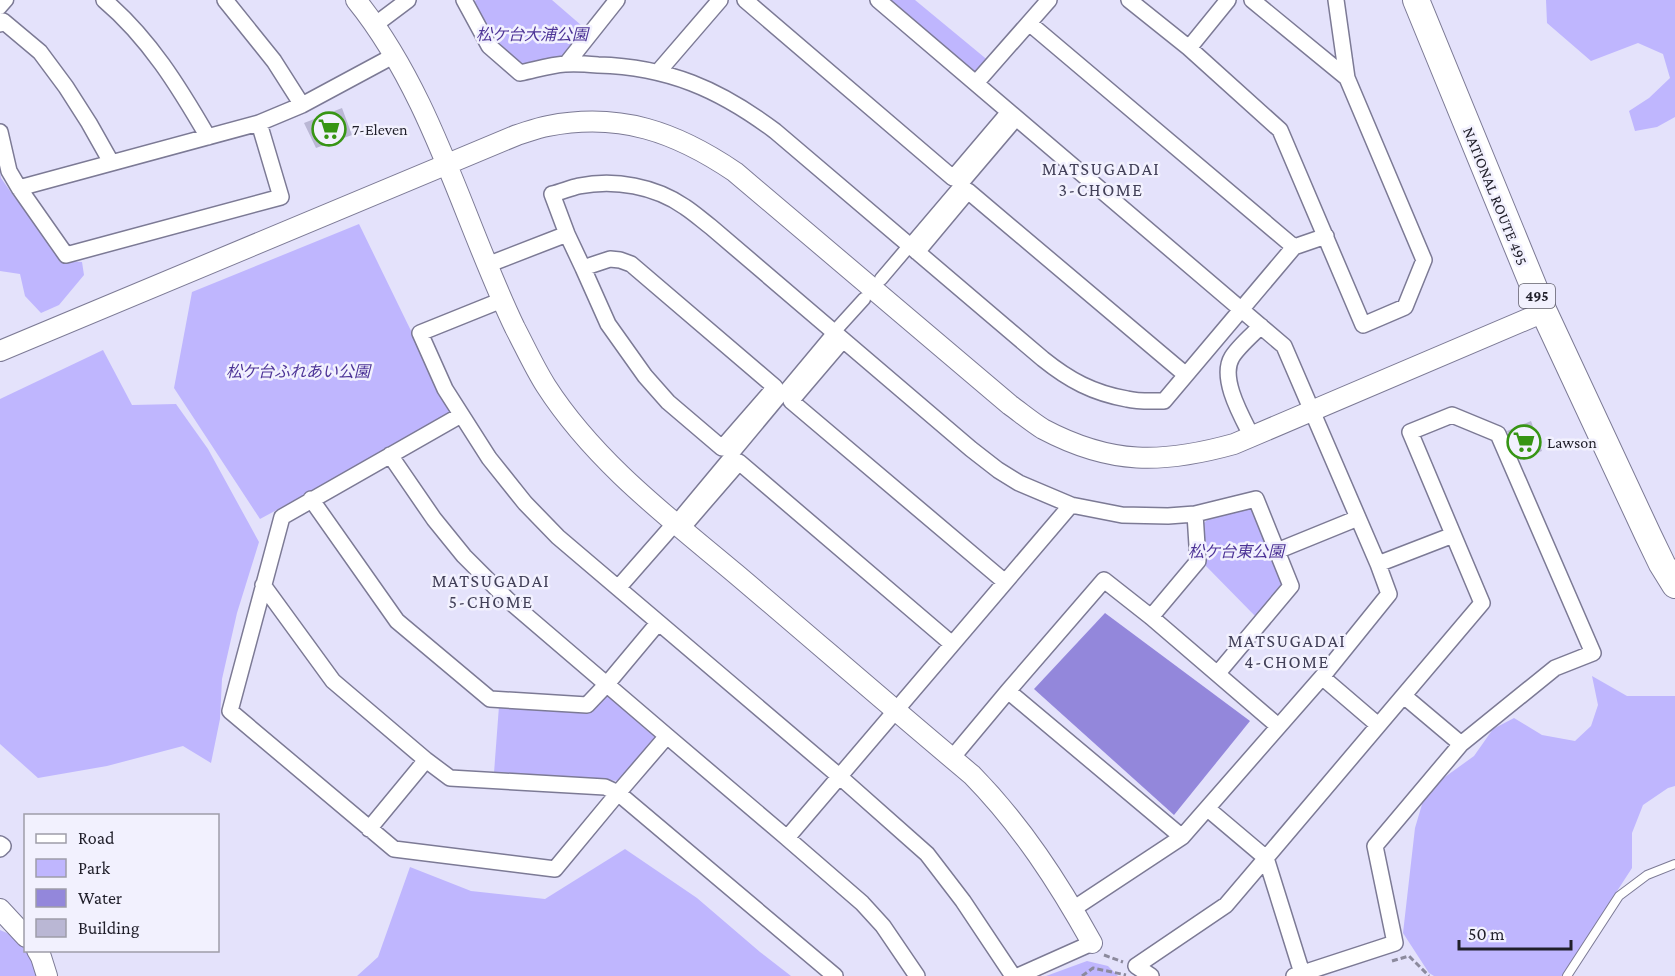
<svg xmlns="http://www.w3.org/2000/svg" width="1675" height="976" font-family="'Crimson Pro','Noto Sans JP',serif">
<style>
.green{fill:#bfb6fe}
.water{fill:#9387db}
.building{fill:#bab7d4}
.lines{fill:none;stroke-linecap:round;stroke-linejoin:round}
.service-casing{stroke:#7c7a95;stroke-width:10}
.pedestrian-casing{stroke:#7c7a95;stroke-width:15}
.minor-casing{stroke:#7c7a95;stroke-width:18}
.tertiary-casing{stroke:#7c7a95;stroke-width:22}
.trunk-casing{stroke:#7c7a95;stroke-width:28}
.path{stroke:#8c8a9d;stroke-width:3;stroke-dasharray:6 3;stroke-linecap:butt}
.service{stroke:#fff;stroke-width:8}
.pedestrian{stroke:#fff;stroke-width:12}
.minor{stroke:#fff;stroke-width:15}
.tertiary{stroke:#fff;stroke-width:20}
.trunk{stroke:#fff;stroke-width:26}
.labels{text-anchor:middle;stroke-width:5;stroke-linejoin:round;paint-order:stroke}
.shield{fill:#f2f1fe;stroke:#5f5e6a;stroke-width:1.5}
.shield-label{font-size:15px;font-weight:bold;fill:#201f2a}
.park-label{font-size:16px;font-style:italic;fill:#4d3497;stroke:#f2f1fe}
.poi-label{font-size:16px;fill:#201f2a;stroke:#f2f1fe;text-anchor:start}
.street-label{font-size:16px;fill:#201f2a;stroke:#f2f1fe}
.neighbourhood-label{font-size:18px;letter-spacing:1.5px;fill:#424058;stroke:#f2f1fe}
</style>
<rect width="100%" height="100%" fill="#e4e2fb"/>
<path class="green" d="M476,0H552L589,32L566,62L521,71L492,44L472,4Z
M886,0H915L990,62L976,75Z
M1546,0H1675V117L1657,127L1635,131L1629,111L1649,98L1670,78L1663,54L1638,43L1591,61L1547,23Z
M0,172L1,178L15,198L69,261L82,262L84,275L59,305L41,313L25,296L20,274L0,271Z
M359,224L452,415L260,519L174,388L192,292Z
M103,350L132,405L176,404L208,449L259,542L237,613L222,679L220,719L211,763L183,746L107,766L38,778L0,744V399Z
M1248,508L1253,511L1282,580L1280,588L1256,617L1204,564L1203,524L1208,519Z
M1592,676L1627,696H1675V786L1668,788L1643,805L1632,833V868L1562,976H1434L1429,973L1403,933L1415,828L1423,801L1438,782L1474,756L1493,729L1514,718L1542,735L1575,741L1591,726L1598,705Z
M607,692L660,737L621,781L494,773L499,706L589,711Z
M625,849L697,898L760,952L791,976H357L378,957L410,867L471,891L545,899Z
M0,930L14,936L25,947L26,950L28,951L34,961L37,976H0Z
M1087,961L1108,966L1118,976H1046Z"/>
<path class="water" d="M1105,613L1250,721L1174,815L1034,689Z"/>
<path class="building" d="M342,108L352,135L316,148L304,123Z
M1531,421L1542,451L1520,460L1507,431Z"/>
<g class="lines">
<defs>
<path id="service" d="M1567,976L1619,896L1647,875L1675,864"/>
<path id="pedestrian" d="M0,8L7,0
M881,279L1017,119
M675,523L834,332L864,299"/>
<path id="minor" d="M104,0C149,38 179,87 208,137
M225,0L274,61L302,105
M464,0L489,46L520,73C535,70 550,65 565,64C576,63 587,64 598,65C668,67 719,89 775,131L1043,359C1069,380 1093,393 1127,399C1139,402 1152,401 1164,401L1294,247L1326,236
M745,0L953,178L1009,112
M878,0L1284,346L1378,564L1389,594L1322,677L1182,837L1073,909
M1129,0L1189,48L1280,130L1363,325L1405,307L1424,260L1347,78L1336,0
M1252,0L1347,78
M1029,23L1294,247
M0,24L3,21L40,52L66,87L89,123L111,162
M376,24L408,0
M1189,48L1228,0
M567,63L617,0
M658,72L720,0
M976,83L1049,0
M0,132L9,171L19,188L66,255L281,197L259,123
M19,188L259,123L302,105L395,55
M917,252L968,191L1186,375
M610,259L620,260L631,264L775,387L722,448L668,402L645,376L608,324L583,268Z
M487,265L567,234
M583,268L567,234L552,194C561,192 570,188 579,186C615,179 655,186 685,207C694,213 702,220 711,227L971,449L998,470L1019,483L1071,505L1122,515L1168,516L1195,514L1256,499L1291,586L1218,673
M502,300L420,333L445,389L489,458L525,503L558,537L839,776L927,854L963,901L1013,976
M843,340L791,401L1005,582
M1252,437C1242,417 1219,378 1232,357C1238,347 1252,335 1261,326
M390,455L434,519L464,556L508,600L667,736L618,793L555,869L394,849L230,711L282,517L461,415
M311,499L397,621L490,699L587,705L607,684L658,623
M682,528L739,462L952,644
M1277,551L1358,518
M1378,564L1453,535
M263,585L333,681L426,760L450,778L605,787L618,793L835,976
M618,588L675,523
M1151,617L1198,561L1195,514
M1322,677L1378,725
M1008,691L1182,837
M1404,696L1461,744
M667,736L787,838L1071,505
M952,758L1008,691L1104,580L1151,617L1278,726
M1208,809L1266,858L1482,603L1410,432L1452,415L1498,434L1593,653L1555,668L1461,744L1375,846L1395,943L1294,976
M369,829L426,760
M787,838L862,903L883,926L917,976
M0,844L3,846L0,849
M1266,858L1302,973
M1018,976L1092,943
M1151,976L1136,966L1226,905L1266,858"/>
<path id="tertiary" d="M356,0C432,94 463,220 515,328C525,347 534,367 546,386C595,462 668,517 736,574C815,641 893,709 972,775C1021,825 1058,882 1092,943
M0,351L517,135C527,132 537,128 548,126C620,112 676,132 735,172L1010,405C1021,413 1032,422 1043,429C1111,465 1162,464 1234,444L1544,312
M0,909L26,937
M37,950L41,957L47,976"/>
<path id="trunk" d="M1416,0L1544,312L1648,535L1662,564L1675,585"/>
</defs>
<use href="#service" class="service-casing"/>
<use href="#pedestrian" class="pedestrian-casing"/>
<use href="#minor" class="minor-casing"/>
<use href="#tertiary" class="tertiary-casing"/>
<use href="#trunk" class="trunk-casing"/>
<path class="path" d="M1104,955L1123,962
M1392,961L1409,956L1429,976
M1082,976L1093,968L1126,975"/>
<use href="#service" class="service"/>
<use href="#pedestrian" class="pedestrian"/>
<use href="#minor" class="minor"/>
<use href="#tertiary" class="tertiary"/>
<use href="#trunk" class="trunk"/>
</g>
<defs>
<symbol id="supermarket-ring" viewBox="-11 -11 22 22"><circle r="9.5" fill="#f2f1fe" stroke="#379514" stroke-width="1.5"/><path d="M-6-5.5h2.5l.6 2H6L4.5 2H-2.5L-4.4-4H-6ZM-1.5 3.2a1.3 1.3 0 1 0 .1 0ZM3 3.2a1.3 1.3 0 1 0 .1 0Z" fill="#379514"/></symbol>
</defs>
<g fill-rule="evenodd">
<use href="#supermarket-ring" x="310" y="110" width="38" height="38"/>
<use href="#supermarket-ring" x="1505" y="423" width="38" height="38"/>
</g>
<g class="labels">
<rect class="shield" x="1519" y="284" width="36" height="24" rx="4.5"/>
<g class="shield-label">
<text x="1537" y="301">495</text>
</g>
<g class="park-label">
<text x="532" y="40">松ケ台大浦公園</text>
<text x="298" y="377">松ケ台ふれあい公園</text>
<text x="1236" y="557">松ケ台東公園</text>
</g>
<g class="poi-label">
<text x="352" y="135">7-Eleven</text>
<text x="1547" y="448">Lawson</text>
</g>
<g class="street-label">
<text transform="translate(1496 196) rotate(68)" y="6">NATIONAL ROUTE 495</text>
</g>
<g class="neighbourhood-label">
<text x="1101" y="175">MATSUGADAI<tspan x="1101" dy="21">3-CHOME</tspan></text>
<text x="491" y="587">MATSUGADAI<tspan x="491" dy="21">5-CHOME</tspan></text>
<text x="1287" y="647">MATSUGADAI<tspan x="1287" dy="21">4-CHOME</tspan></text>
</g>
</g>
<rect x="24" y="814" width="195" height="138" fill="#f2f1fe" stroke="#9e9da9" stroke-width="1.5"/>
<rect x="36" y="834" width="30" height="9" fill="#ffffff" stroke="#9e9da9" stroke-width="1.5"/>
<text x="78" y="844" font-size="18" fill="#201f2a">Road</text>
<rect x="36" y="859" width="30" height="18" fill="#bfb6fe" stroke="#9e9da9" stroke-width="1.5"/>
<text x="78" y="874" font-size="18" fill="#201f2a">Park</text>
<rect x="36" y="889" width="30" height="18" fill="#9387db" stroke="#9e9da9" stroke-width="1.5"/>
<text x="78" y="904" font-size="18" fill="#201f2a">Water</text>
<rect x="36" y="919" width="30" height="18" fill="#bab7d4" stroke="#9e9da9" stroke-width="1.5"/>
<text x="78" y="934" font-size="18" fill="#201f2a">Building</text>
<path d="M1459 940v9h112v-9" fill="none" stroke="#201f2a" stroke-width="3"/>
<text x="1468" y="940" font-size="18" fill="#201f2a" stroke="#f2f1fe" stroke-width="4.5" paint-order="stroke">50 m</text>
</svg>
